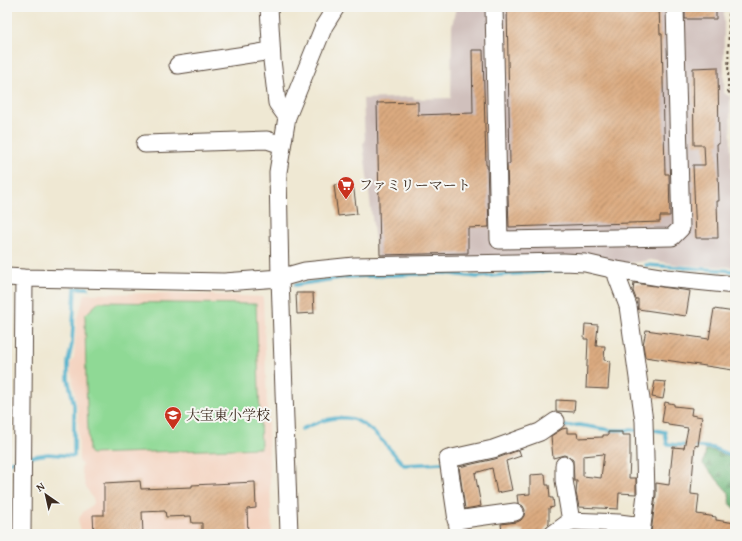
<svg xmlns="http://www.w3.org/2000/svg" width="742" height="541" font-family="'Gentium Book Plus','Noto Serif JP',serif">
<style>
.built{fill:#f4d3c0}
.industrial{fill:#d0c0bc}
.forest{fill:url(#forest-firs);stroke:#57724e}
.park{fill:#8fd995;stroke:#65825a}
.lines{fill:none;stroke-linecap:round;stroke-linejoin:round}
.stream{stroke:#4baeca;stroke-width:3.5}
.building{fill:url(#building-hatch);fill-rule:evenodd}
.minor-casing{stroke:#564639;stroke-width:19}
.path{stroke:#564639;stroke-width:2;stroke-dasharray:3 3;stroke-linecap:butt}
.minor{stroke:#fff;stroke-width:17}
.labels{text-anchor:middle;stroke-width:4;stroke-linejoin:round;paint-order:stroke}
.poi-label{font-size:14px;fill:#3b2a1e;stroke:#f6f6f2;text-anchor:start}
</style>
<defs>
<pattern id="forest-firs" width="22" height="20" patternUnits="userSpaceOnUse"><rect width="22" height="20" fill="#73b97e"/><path d="M5 1l3.5 6h-7zM16 11l3.5 6h-7z" fill="#609767"/></pattern>
<pattern id="building-hatch" width="6" height="6" patternUnits="userSpaceOnUse"><rect width="6" height="6" fill="#dbaa80"/><path d="M-1 1l2-2M0 6l6-6M5 7l2-2" fill="none" stroke="#b38b68"/></pattern>
</defs>
<rect width="100%" height="100%" fill="#f6f6f2"/>
<filter id="ink" filterUnits="userSpaceOnUse"><feTurbulence type="fractalNoise" baseFrequency=".025" numOctaves="2"/><feDisplacementMap in="SourceGraphic" scale="8" xChannelSelector="R" yChannelSelector="G"/><feConvolveMatrix kernelMatrix="1 2 1 2 8 2 1 2 1" color-interpolation-filters="sRGB"/></filter>
<filter id="wash" filterUnits="userSpaceOnUse"><feTurbulence type="fractalNoise" baseFrequency=".012" numOctaves="4" result="noise"/><feDisplacementMap in="SourceGraphic" scale="16" xChannelSelector="R" yChannelSelector="G"/><feGaussianBlur stdDeviation="0.9" result="paint"/><feColorMatrix in="noise" values="0 0 0 0 0 0 0 0 0 0 0 0 0 0 0 0 0 1.4 0 .05"/><feComposite in="paint" operator="in"/></filter>
<g filter="url(#wash)">
<rect width="100%" height="100%" fill="#efe8d3"/>
<path class="built" d="M172,293L263,297L272,534H82L78,520L84,511L91,506L94,501L85,485L81,468L82,466L79,460L78,412L70,365L74,357L77,318L85,294Z"/>
<path class="industrial" d="M456,7H724V93L730,97L733,267L680,265L651,260L625,264L377,258L363,143L365,142L363,99L414,97V99L451,98L452,26Z"/>
<path class="forest" d="M706,450L714,451L735,459V509L730,504L729,493L703,464Z"/>
<path class="park" d="M99,302L256,304L261,448L91,454L89,451L86,384L85,315Z"/>
<g class="lines">
<path class="stream" d="M646,265L735,271
M295,285L347,277L443,273L477,277L564,270
M558,427L579,425L610,430H639
M302,429C316,423 331,416 347,418C367,419 391,451 404,465L443,463
M649,429L665,432L667,444L713,448L735,457
M28,457L48,454L74,456V405L68,379V362L72,344L75,288H88
M7,463L18,460"/>
</g>
<g id="blocks">
<path class="building" d="M507,7H659L660,34H662L665,174H669L670,216H660V222L509,227L507,164H510Z
M685,7H716V19H685Z
M472,50H483L486,165H487L489,227L468,228V253L380,255L377,103L418,102V115L473,113Z
M718,67L719,144H717L719,201H717L718,238H696L693,165H705L704,145H694L693,68Z
M353,183L357,214L338,216L334,185Z
M634,283L690,291L686,316L638,309V299H636L633,291Z
M296,293H313L314,313L297,314Z
M714,309L735,312V357L733,370L645,357L643,345L646,330L709,339Z
M585,324L598,325L596,346H605L604,360L610,361L608,389L586,388L588,339H584Z
M655,381L666,382L663,399L652,397Z
M556,400L575,401L574,412L556,411Z
M665,402L674,404V406L692,408L691,415L702,417L698,446L695,445L691,492V494L699,495L697,514L716,517V520L735,523V534H667L651,532L656,495V483L669,485L673,447L684,448L688,428L668,425V423L662,422Z
M567,428V433H577L578,438L603,437V435H608V432H622V435H630V459L629,478H636V494L619,493L618,509L579,507L576,493L577,481H574L573,460L569,457L564,455L553,458L551,436L562,429ZM604,454L601,478L583,476V456Z
M519,450L521,456L506,461L512,490L497,493L492,468L475,473L481,506L465,509L459,467L495,459Z
M545,474L546,485H549L550,498H553L554,507L549,508V524L544,530L543,533L523,534V530L502,532L501,524L517,522L521,520L524,516L525,510L523,506L518,503L517,495L530,494V475Z
M140,481L141,489L192,487V485L255,482L256,508L247,509L248,534H202V523H192L191,516L166,517L165,511L142,512L143,534H94L93,515H104V483Z
M574,531L585,532V534H570Z"/>
</g>
</g>
<g filter="url(#ink)">
<use href="#blocks" fill-opacity="0" stroke="#564639" stroke-width="1"/>
<g class="lines">
<defs>
<path id="minor" d="M269,7L272,60L277,103L287,117
M494,7L499,240L672,237L681,228L675,7
M178,65L271,51
M145,144L267,140L282,145
M616,270L617,277L628,306L644,421L646,494L641,534
M7,277L24,278L224,282L280,278L305,271L354,266L564,262L585,263L616,270L666,278L735,285
M564,465V480L571,521
M456,520L515,512
M22,534L24,278
M289,534L280,278L278,172L287,117L324,26L336,7
M459,534L448,459L493,449L540,432L556,421
M553,534L571,521L619,523L642,526"/>
</defs>
<use href="#minor" class="minor-casing"/>
<path class="path" d="M729,7L728,91L735,101"/>
<use href="#minor" class="minor"/>
</g>
</g>
<defs>
<symbol id="supermarket-pin" viewBox="-11 -11 22 30"><path d="M0 17L-7.5 6A9.5 9.5 0 1 1 7.5 6Z" fill="#c8321e" stroke="#f6f6f2"/><path d="M-6-5.5h2.5l.6 2H6L4.5 2H-2.5L-4.4-4H-6ZM-1.5 3.2a1.3 1.3 0 1 0 .1 0ZM3 3.2a1.3 1.3 0 1 0 .1 0Z" fill="#fff"/></symbol>
<symbol id="school-pin" viewBox="-11 -11 22 30"><path d="M0 17L-7.5 6A9.5 9.5 0 1 1 7.5 6Z" fill="#c8321e" stroke="#f6f6f2"/><path d="M0-5L7-2L0 1L-7-2ZM-4 1L0 2.5L4 1V4Q0 6-4 4Z" fill="#fff"/></symbol>
</defs>
<g fill-rule="evenodd">
<use href="#supermarket-pin" x="336" y="175" width="20" height="27"/>
<use href="#school-pin" x="163" y="405" width="20" height="27"/>
</g>
<g class="labels">
<g class="poi-label">
<text x="359" y="190">ファミリーマート</text>
<text x="186" y="420">大宝東小学校</text>
</g>
</g>
<rect width="742" height="541" fill="none" stroke="#f6f6f2" stroke-width="24"/>
<g transform="translate(46 495) rotate(326)" stroke="#f6f6f2" stroke-width="3" paint-order="stroke">
<path d="M0-3L7 15L0 10L-7 15Z" fill="#3b2a1e"/>
<text y="-6" font-size="11" font-weight="bold" text-anchor="middle" fill="#3b2a1e">N</text>
</g>
</svg>
